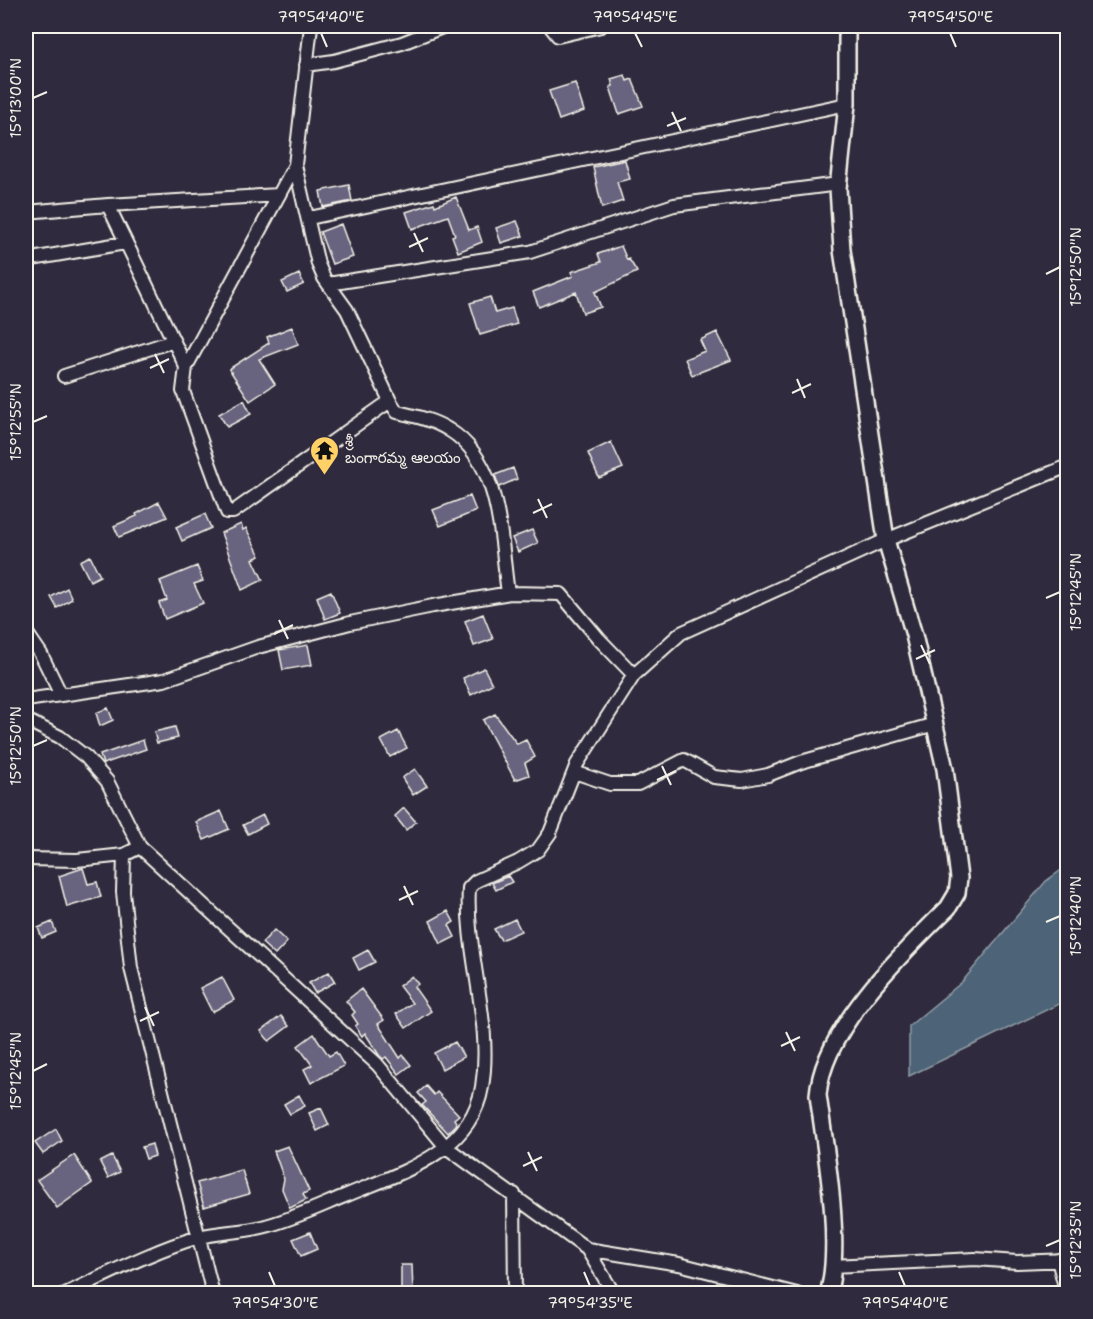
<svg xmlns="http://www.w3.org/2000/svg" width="1093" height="1319" font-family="'Shantell Sans','Noto Sans Telugu',sans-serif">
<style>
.water{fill:#4d6478;stroke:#909ca5;stroke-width:1.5}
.building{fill:#67647f;stroke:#f4f1e8;stroke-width:1.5}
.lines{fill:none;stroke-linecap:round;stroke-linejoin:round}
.minor-casing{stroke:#f4f1e8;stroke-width:16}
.tertiary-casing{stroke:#f4f1e8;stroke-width:20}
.minor{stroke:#2f2a3d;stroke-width:12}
.tertiary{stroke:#2f2a3d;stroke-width:15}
.ticks{fill:none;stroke:#f4f1e8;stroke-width:2}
.labels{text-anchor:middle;stroke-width:4.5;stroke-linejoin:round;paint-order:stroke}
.poi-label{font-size:15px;fill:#f4f1e8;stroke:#2f2a3d;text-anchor:start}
.neatline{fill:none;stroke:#f4f1e8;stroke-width:2}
.ticks-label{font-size:15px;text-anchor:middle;fill:#f4f1e8}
</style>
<rect width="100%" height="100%" fill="#2f2a3d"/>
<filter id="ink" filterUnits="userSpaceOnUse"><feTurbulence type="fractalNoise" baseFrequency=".0167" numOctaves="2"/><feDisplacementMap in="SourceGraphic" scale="12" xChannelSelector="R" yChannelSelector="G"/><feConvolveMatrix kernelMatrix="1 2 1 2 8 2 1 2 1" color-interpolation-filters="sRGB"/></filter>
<g filter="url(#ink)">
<path class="water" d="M1067,866V1000L909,1076V1026L962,982L1046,881Z"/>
<path class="building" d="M625,75L627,81L632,79L643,106L619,114L610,87L613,86L611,79Z
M575,83L584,111L559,120L549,91Z
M625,160L630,179L617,182L623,201L602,208L593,167Z
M349,185L352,201L323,207L320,191Z
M456,197L469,230L477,227L482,242L458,252L452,236L455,235L448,216L412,229L406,212L434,203L435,206Z
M517,221L523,236L501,243L496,228Z
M341,224L353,257L332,264L320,232Z
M621,246L627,260L629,259L637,272L595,292L601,307L583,313L576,292L539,307L533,292L573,276L571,272L601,262L598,254Z
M299,274L304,284L287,292L282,282Z
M490,297L495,313L512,308L517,324L480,335L470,303Z
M292,327L298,344L259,359L275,384L250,401L229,369L269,343L267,337Z
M717,332L731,360L692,375L685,359L705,351L700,340Z
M244,400L251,414L227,427L219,414Z
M611,442L623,468L599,478L588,453Z
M513,468L517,479L499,487L495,475Z
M470,496L476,511L440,526L433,510Z
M159,502L167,517L119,537L114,526L137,516L136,514Z
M205,514L211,528L182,541L176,527Z
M241,524L243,530L246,528L260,556L253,559L263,580L242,590L221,533Z
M532,530L538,543L518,552L512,538Z
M90,556L100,576L90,581L80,561Z
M197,566L203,581L194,584L203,603L165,619L159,603L167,600L160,581Z
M67,588L72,599L57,608L51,597Z
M331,591L340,613L325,619L317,597Z
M483,614L493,639L474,646L465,621Z
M308,645L312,665L283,670L279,650Z
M484,668L492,684L471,695L463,678Z
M108,708L113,720L100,726L96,713Z
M495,714L517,744L526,740L535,757L525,763L529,775L515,780L483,720Z
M175,727L178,738L157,743L154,732Z
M398,731L407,748L390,757L381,740Z
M143,740L146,749L103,764L100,755Z
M415,769L427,786L413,795L402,778Z
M404,808L416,822L406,830L395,816Z
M221,811L229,829L204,840L196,822Z
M263,815L267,824L248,834L243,825Z
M83,868L88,884L97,882L101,897L67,907L59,876Z
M508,876L512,882L496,890L492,883Z
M448,911L454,922L449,925L455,937L441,944L430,921Z
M515,919L521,931L501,940L494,929Z
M52,922L56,932L42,938L38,928Z
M274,930L287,942L275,955L262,943Z
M368,950L375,962L359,970L353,958Z
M329,972L335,982L315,993L309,983Z
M412,976L418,984L414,987L431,1011L406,1028L396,1014L412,1003L399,986Z
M222,977L234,1000L212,1012L200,988Z
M361,989L384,1020L378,1024L400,1058L403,1055L411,1065L399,1074L386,1057L383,1059L379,1055L365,1033L362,1036L355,1026L358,1024L352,1015L355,1012L346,1001Z
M281,1016L289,1026L269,1041L261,1031Z
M314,1034L329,1056L336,1052L344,1066L311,1083L304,1069L312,1065L298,1046Z
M455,1042L464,1057L442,1069L434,1053Z
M426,1086L434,1095L437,1092L459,1115L454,1119L457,1124L448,1133L422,1105L426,1102L418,1093Z
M299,1095L305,1106L290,1114L284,1104Z
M321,1108L329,1125L317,1131L309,1113Z
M56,1129L62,1141L43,1154L35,1143Z
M152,1144L155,1156L146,1159L142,1147Z
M288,1146L309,1191L303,1194L306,1200L290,1208L282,1189L284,1179L274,1151Z
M74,1155L92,1183L57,1208L37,1180Z
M112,1156L120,1172L108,1178L100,1162Z
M242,1170L249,1194L204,1207L197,1183Z
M310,1232L317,1249L301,1256L293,1239Z
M401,1265H412L413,1293H401Z"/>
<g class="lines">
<defs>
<path id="minor" d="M311,26L295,165L318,264L324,278L347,310L390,401L397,412C415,416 434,420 449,430C502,462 500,539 508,593
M550,26L558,36L601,26
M306,65L334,61L402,43L445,26
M279,195L108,205L186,367L183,391L227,512H233L390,401
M26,212L108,205
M307,216L314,217L847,104
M26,260L125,243
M328,284L530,252L674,205L839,184
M186,367L295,165
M64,376L173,341
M26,632L41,654L61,695
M26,700L164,680L258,647L350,623L433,606L510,593L561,594L599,639L634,675
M26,720L60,737L86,757L107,781L140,847L377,1064L446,1147L587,1249L614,1294
M574,772L610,784H638L684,760L714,777L742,780L768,775L801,762L935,724
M140,847L124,855L123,892L131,968L213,1294
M26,859L77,860L124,855
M514,1194L515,1294
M587,1249L679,1264L797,1294
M1058,1260L1067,1294
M832,1266L975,1259L1017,1262L1068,1260
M65,1294C108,1274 154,1250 199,1237C220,1232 242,1232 262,1227C291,1220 320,1206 347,1195C400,1173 471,1153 482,1087C493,1021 465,954 469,888L476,881L518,862L538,850L550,833L577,764L634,675L681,633L886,540L1068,466"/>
<path id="tertiary" d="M828,1294C843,1244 825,1148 818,1095C823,1029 902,953 948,908L957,893L959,878L945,769L914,635L886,540L842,250L838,188L847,104V26"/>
</defs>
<use href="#minor" class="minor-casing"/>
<use href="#tertiary" class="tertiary-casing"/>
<use href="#minor" class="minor"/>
<use href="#tertiary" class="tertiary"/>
</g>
</g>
<path class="ticks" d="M321,33L327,47M635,33L642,47M950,33L956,47M33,98L47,92M672,112L681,131M667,126L686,118M414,233L423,252M409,247L428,238M1046,274L1060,267M155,354L164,373M150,368L169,359M797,379L805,398M792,393L811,384M33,422L47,416M538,499L547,518M533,513L552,504M1046,598L1060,592M279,620L288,639M274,634L293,625M921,645L930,664M916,659L935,650M33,746L47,740M662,766L671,785M657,780L676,771M404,886L413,905M399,900L418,891M1046,922L1060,916M145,1007L154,1026M140,1021L159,1012M786,1032L795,1051M781,1046L800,1037M33,1071L47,1064M528,1152L537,1171M523,1166L542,1157M1046,1246L1060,1240M269,1272L275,1286M584,1272L590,1286M899,1272L905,1286"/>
<defs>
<symbol id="temple-pin" viewBox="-11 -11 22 30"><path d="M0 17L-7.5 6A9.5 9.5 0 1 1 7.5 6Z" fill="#ffd166" stroke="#2f2a3d"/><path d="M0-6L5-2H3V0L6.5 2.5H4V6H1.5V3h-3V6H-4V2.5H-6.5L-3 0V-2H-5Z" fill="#111"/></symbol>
</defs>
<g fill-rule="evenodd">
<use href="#temple-pin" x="308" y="434" width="33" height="45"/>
</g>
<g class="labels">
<g class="poi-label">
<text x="345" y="446">శ్రీ<tspan x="345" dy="17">బంగారమ్మ ఆలయం</tspan></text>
</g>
</g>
<rect width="1093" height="1319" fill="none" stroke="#2f2a3d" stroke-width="66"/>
<rect x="33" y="33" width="1027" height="1253" class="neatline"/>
<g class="ticks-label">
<text x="321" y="22">79°54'40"E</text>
<text x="635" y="22">79°54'45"E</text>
<text x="950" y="22">79°54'50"E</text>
<text transform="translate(16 98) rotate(-90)" y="5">15°13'00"N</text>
<text transform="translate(1076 267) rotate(-90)" y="5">15°12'50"N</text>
<text transform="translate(16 422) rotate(-90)" y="5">15°12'55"N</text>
<text transform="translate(1076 592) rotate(-90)" y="5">15°12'45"N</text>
<text transform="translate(16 746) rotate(-90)" y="5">15°12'50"N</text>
<text transform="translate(1076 916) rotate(-90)" y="5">15°12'40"N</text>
<text transform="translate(16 1071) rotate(-90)" y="5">15°12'45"N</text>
<text transform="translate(1076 1240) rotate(-90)" y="5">15°12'35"N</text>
<text x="275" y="1308">79°54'30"E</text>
<text x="590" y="1308">79°54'35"E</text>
<text x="905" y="1308">79°54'40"E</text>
</g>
</svg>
